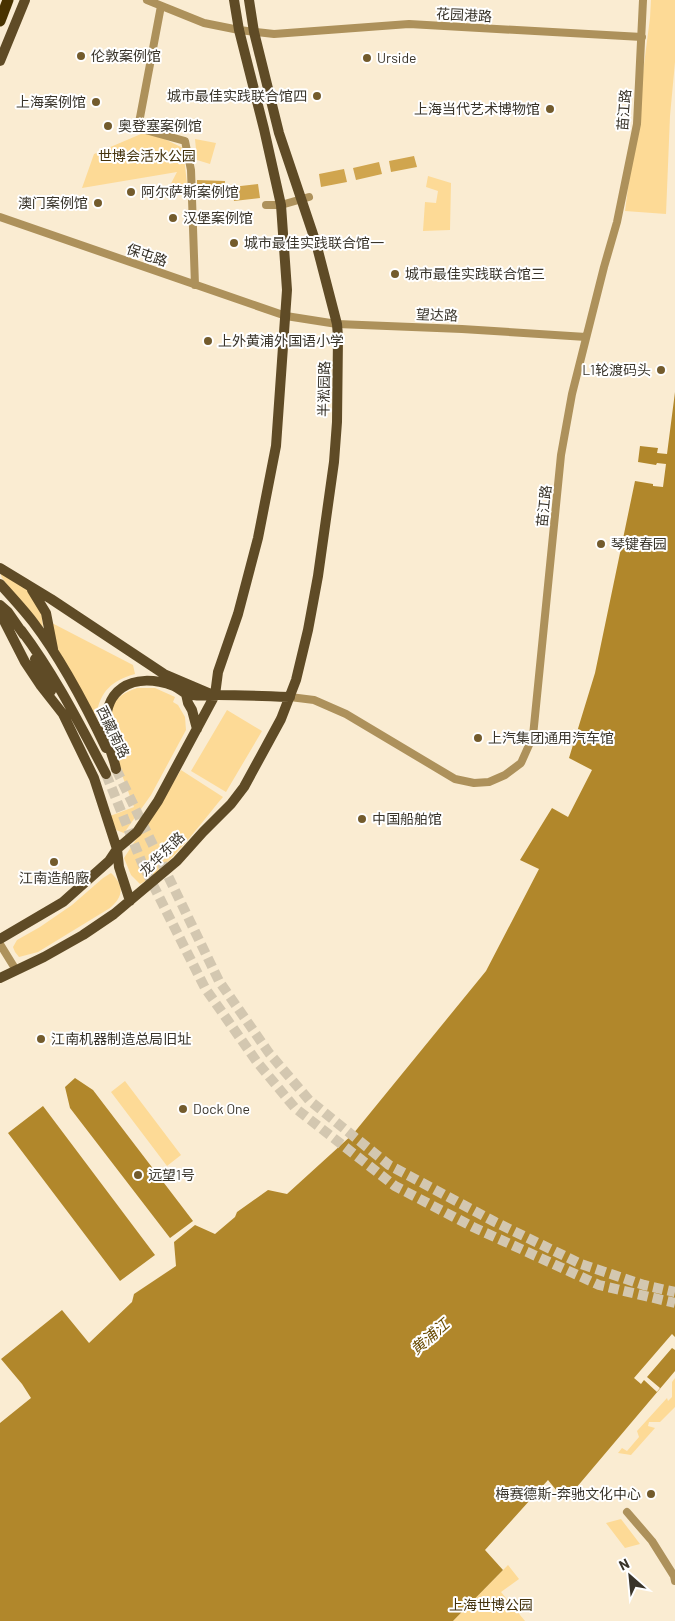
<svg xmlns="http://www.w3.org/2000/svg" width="675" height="1621" font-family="Barlow,'Noto Sans SC',sans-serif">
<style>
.green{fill:#fdda96}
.forest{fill:#d0a54e}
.water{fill:#b1872b}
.pier{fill:#faecd2}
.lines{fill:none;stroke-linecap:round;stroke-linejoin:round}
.major-tunnel{stroke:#d3c7b0;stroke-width:10;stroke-dasharray:10 5;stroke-linecap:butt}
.minor{stroke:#ad915b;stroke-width:8}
.major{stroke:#5f4b26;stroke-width:10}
.highway{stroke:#483200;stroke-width:11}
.poi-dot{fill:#735b2c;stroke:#fff;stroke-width:2}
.labels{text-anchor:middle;stroke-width:4;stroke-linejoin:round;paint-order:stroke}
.street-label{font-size:14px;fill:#39342a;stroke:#fff}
.poi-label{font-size:14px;fill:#39342a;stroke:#fff;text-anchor:start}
.park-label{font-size:14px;fill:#45330d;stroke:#fff}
.water-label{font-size:15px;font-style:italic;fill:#6a4d05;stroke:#fff}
</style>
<rect width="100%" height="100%" fill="#faecd2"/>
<path class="green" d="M651,0H675V62L670,116L666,214L625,211L650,18Z
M148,131L183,148L188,193L165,195L177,172L82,188L94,154Z
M195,139L216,143L210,164L197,160Z
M428,176L451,183L450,230L423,231L425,202L436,203L438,191L426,187Z
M0,573L29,590L41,610L43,628L38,625L2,578Z
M50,622L133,665L135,674C111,681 101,691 96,715L91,710L60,658Z
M137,688H155L175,697L173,702L178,705L185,717L186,730L151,795L124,833L116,830L110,816L134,807C126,784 102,731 111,709C115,697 126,692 137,688Z
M227,710L262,731L226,792L191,771Z
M181,770L223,797C205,818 164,874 140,884L131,875L124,858Z
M111,873C125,886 123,897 110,908L38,952L19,957L15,952L13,947L17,940L40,927L72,905L103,878Z
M125,1081L181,1155L167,1166L111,1092Z
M675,1378V1407L660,1422H649L648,1426L655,1428L631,1455L618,1453L622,1448L627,1451L639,1437L637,1431L667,1398L668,1401L672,1397V1382Z
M621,1519L640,1544L625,1548L606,1523Z
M508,1565L519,1579L501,1592L525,1621H453Z"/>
<path class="forest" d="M414,156L417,167L391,172L389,161Z
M379,162L382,174L356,180L353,168Z
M344,169L347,182L321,187L319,174Z
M197,180L225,181L224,196L197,195Z
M258,184L260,198L234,201L232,187Z"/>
<path class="water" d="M675,392V1371L565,1501L548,1480L485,1550L503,1570L453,1621H0V1423L31,1398L22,1384L1,1359L62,1310L89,1343L132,1302L134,1294L176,1266L174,1242L195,1225L215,1234L235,1217L237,1212L268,1190L287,1194L353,1134L486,971L539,869L520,860L552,808L568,817L592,770L569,758L595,673L635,481L653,484V486L663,487L666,464L657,463L656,465L638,462L640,446L658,448L657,453L667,454Z
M75,1078L93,1090L193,1221L170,1238L70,1108L65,1087Z
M43,1106L155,1255L120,1281L8,1133Z"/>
<path class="pier" d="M672,1334L675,1337V1350L672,1348L647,1377L660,1388L657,1392L644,1380L641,1384L634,1378Z"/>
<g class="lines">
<path class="major-tunnel" d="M116,769L219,981L269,1053L309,1100L389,1165L495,1222L581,1264L644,1285L675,1292
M106,774L142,863L205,988L257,1062L295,1108L395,1186L473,1227L599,1285L675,1303"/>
<path class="minor" d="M147,0L204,23L239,30L274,34L409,24L642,37
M161,6L138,128L185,141L191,170L195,285
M266,205H281L309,197
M0,217L286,316L337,324L462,329L586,337
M290,697L314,700L346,714L455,779L474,783L489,782L505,775L521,763L533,736L561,455L572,394L604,267L617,222L637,124L643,0
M0,944L16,970
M627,1512L652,1541L674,1576L675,1581"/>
<path class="major" d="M0,61L25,0
M0,568L51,599L164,674L211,694
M0,584C11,596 23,609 33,622C62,660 85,704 106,748
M32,590L46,613L53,649
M0,605L8,612L24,635
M0,613L25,662L41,686L63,714L94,778L117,849L119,867L130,901
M21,630C55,675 80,725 106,774
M35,659L51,691
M186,694L188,703L192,710L197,729
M116,769C114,758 108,747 107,736C100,689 132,671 174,686C179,688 182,692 187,694C197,697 208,695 218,695C242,695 266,696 290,697
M0,939L63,902L109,861L117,849L137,832L158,801L215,695L218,672L238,614L258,538L276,446L287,290L281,205L264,129L239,30L234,0
M0,978L44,957L83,935L114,914L177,861L203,832L231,804L244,787L281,719L296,680L308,630L318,576L334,462L337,422L338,337L337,324L316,243L279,133L254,32L249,0"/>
<path class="highway" d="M0,21L8,0"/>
</g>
<g class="poi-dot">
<circle cx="81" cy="56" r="5"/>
<circle cx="367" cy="58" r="5"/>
<circle cx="317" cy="96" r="5"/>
<circle cx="96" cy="102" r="5"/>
<circle cx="550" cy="109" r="5"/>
<circle cx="108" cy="126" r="5"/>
<circle cx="131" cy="192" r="5"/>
<circle cx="98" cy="203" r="5"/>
<circle cx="173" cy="218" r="5"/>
<circle cx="234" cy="243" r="5"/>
<circle cx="395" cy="274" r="5"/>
<circle cx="208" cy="341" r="5"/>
<circle cx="661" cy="370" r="5"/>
<circle cx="601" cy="544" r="5"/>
<circle cx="478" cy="738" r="5"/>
<circle cx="362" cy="819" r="5"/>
<circle cx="54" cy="862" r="5"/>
<circle cx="41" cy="1039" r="5"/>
<circle cx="183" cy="1109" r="5"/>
<circle cx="138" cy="1175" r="5"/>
<circle cx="651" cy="1494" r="5"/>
</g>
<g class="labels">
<g class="street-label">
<text transform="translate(464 15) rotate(3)" y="5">花园港路</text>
<text transform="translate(624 110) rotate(-85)" y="5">苗江路</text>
<text transform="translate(147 255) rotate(19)" y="5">保屯路</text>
<text transform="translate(437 315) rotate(2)" y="5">望达路</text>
<text transform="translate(324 389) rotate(-89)" y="5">半淞园路</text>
<text transform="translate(544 506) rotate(-84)" y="5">苗江路</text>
<text transform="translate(113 732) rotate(64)" y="5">西藏南路</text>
<text transform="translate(162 854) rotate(-44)" y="5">龙华东路</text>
</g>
<g class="poi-label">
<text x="91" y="61">伦敦案例馆</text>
<text x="377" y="63">Urside</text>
<text x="307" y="101" text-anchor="end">城市最佳实践联合馆四</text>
<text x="86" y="107" text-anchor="end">上海案例馆</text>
<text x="540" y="114" text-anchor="end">上海当代艺术博物馆</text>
<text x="118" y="131">奥登塞案例馆</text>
<text x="141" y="197">阿尔萨斯案例馆</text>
<text x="88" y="208" text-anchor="end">澳门案例馆</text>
<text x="183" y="223">汉堡案例馆</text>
<text x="244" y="248">城市最佳实践联合馆一</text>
<text x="405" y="279">城市最佳实践联合馆三</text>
<text x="218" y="346">上外黄浦外国语小学</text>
<text x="651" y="375" text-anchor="end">L1轮渡码头</text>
<text x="611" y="549">琴键春园</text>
<text x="488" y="743">上汽集团通用汽车馆</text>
<text x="372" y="824">中国船舶馆</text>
<text x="54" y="883" text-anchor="middle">江南造船廠</text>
<text x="51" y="1044">江南机器制造总局旧址</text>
<text x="193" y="1114">Dock One</text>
<text x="148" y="1180">远望1号</text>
<text x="641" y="1499" text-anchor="end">梅赛德斯-奔驰文化中心</text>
</g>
<g class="park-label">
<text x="147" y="161">世博会活水公园</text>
<text x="491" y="1610">上海世博公园</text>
</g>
<g class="water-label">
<text transform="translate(430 1337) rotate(-41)" y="5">黄浦江</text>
</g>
</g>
<g transform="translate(630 1576) rotate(333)" stroke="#ffffff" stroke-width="4" paint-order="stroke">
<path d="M0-4L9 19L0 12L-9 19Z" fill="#39342a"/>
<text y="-8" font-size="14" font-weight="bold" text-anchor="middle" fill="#39342a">N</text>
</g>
</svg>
